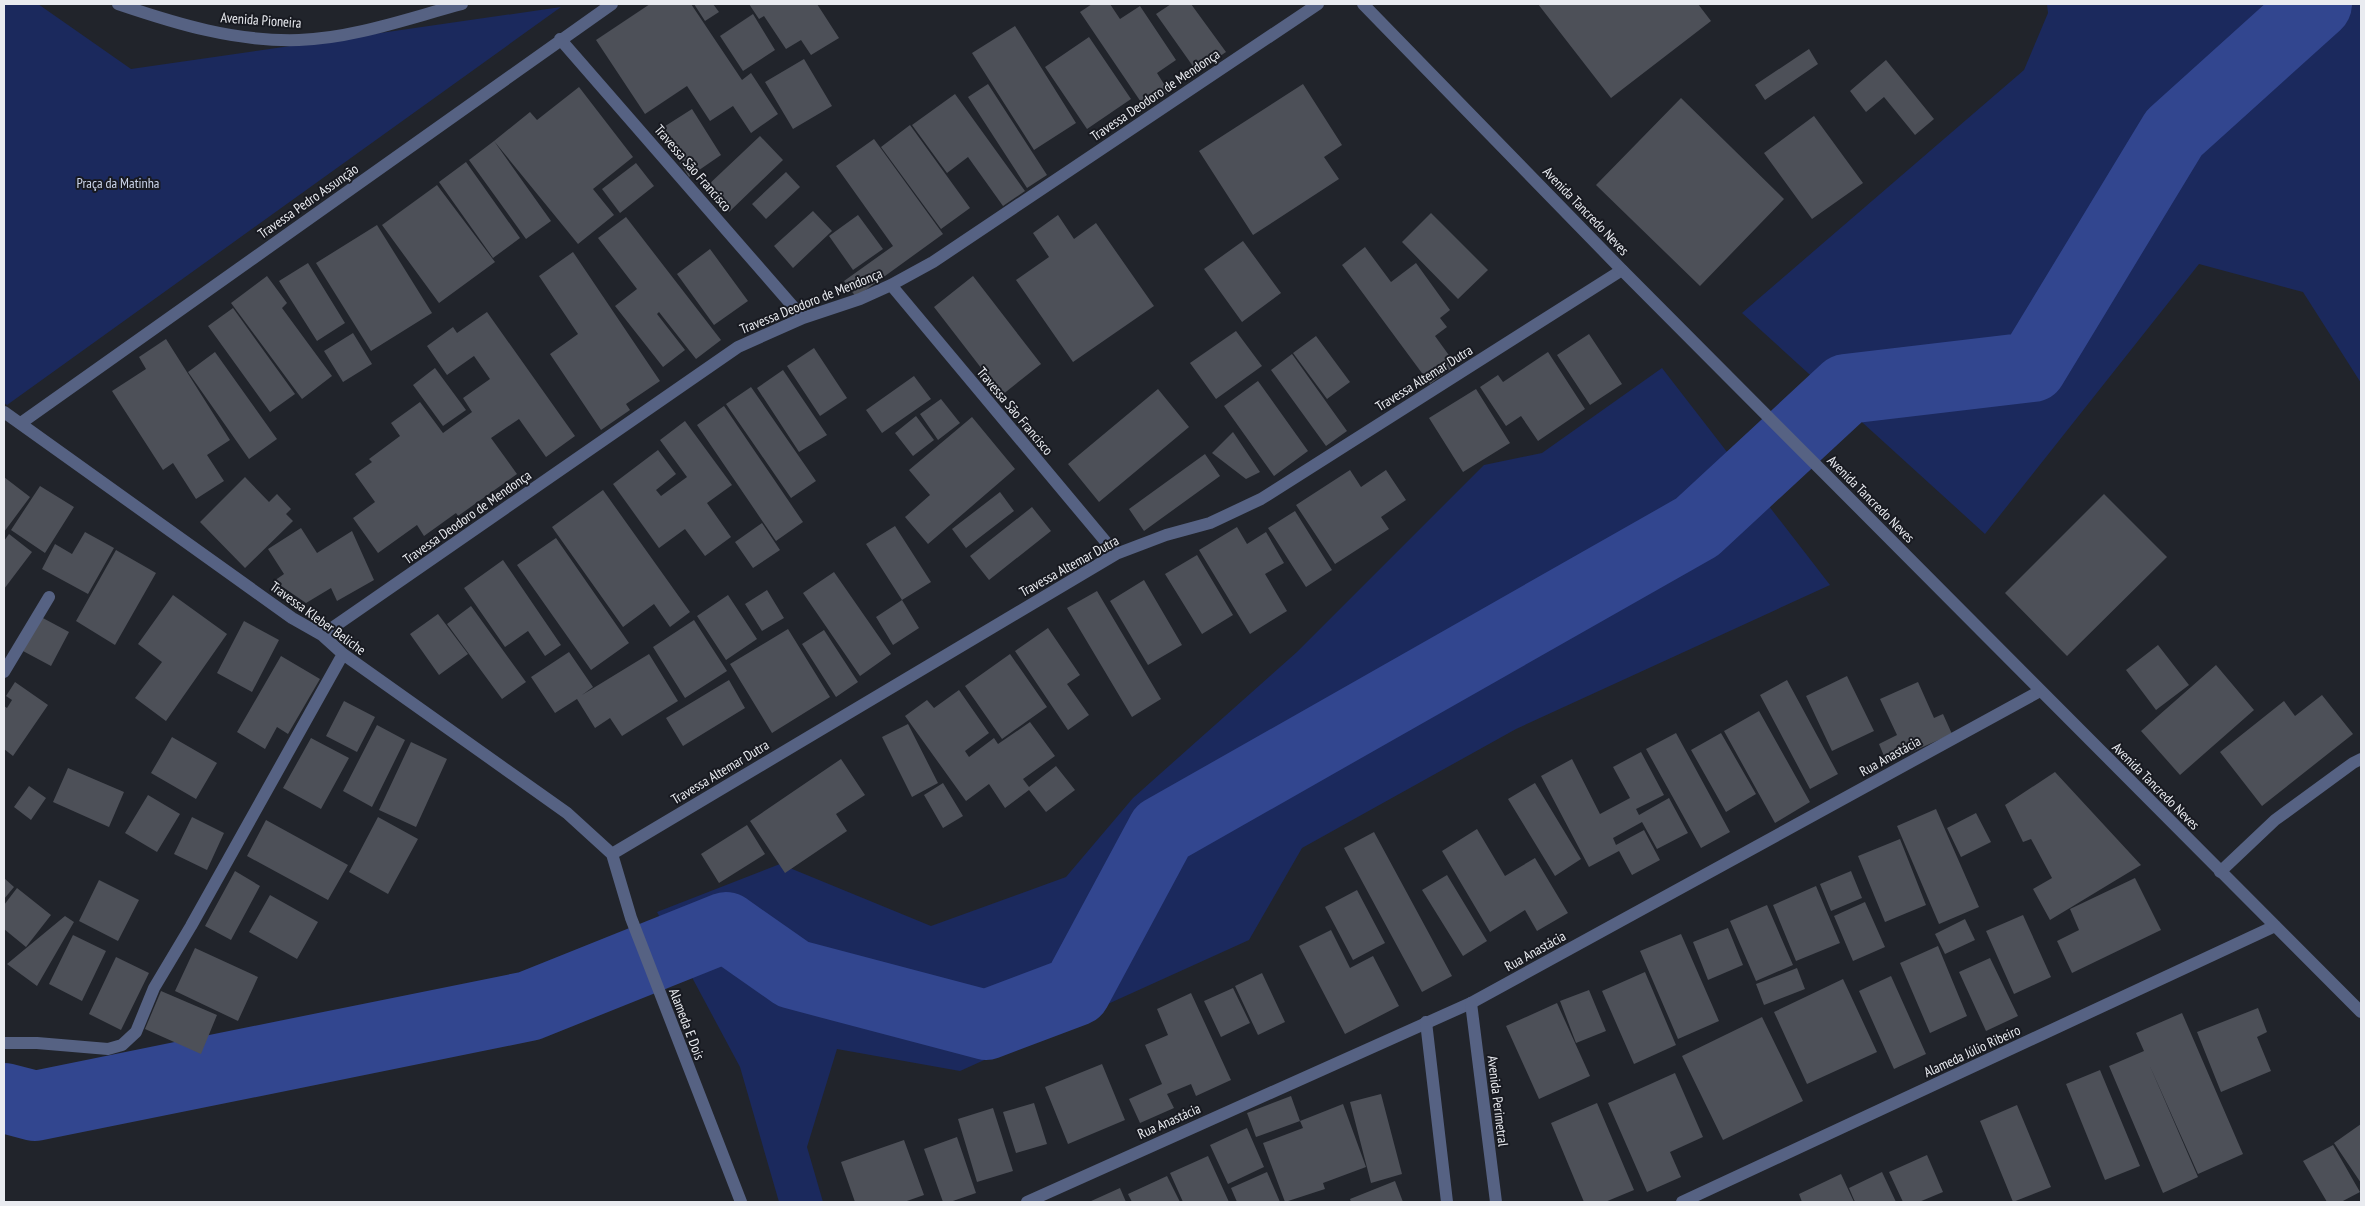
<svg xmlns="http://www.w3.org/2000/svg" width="2365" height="1206" font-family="'PT Sans Narrow',sans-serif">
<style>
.green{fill:#1b295d}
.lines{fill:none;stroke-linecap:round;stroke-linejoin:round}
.river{stroke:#32468f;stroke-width:70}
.building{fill:#4d5058}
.minor{stroke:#566283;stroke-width:12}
.tertiary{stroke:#566283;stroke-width:12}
.labels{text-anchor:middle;stroke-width:4;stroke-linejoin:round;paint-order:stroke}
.street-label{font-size:14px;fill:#e9ebf0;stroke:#181a21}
.park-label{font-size:14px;fill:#cdd6eb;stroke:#181a21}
</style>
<rect width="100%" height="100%" fill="#21242b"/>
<path class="green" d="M4,4H38L131,69L561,7L7,405L4,403Z
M2047,4H2361V383L2303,292L2199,264L1985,534L1742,313L2024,70L2048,13Z
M1662,368L1830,585L1516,729L1302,848L1249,940L960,1071L837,1049L807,1147L823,1202H779L740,1067L657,912L780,864L931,926L1066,877L1133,798L1297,652L1484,465L1542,453Z"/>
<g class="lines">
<path class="river" d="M4,1098L35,1106L529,1006L726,927L793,974L986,1025L1076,991L1162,831L1697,527L1846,389L2032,367L2174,133L2317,4"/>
</g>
<path class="building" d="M650,4H691L742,80L751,73L778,114L751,133L733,106L710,121L687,86L645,114L596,40Z
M694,4H713L719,12L705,21Z
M749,4H817L839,38L811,55L801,40L786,49L764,16L759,19Z
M1092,4H1110L1120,19L1140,6L1176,60L1157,73L1169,92L1145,108L1080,12Z
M1171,4H1191L1226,52L1197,72L1156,14Z
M1538,4H1698L1711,21L1611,98Z
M753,14L775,50L743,71L720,36Z
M1015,26L1076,123L1034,150L972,53Z
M1089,37L1131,99L1087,129L1045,67Z
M1809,49L1818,64L1765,100L1755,85Z
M804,59L832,106L793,129L765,82Z
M1886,60L1934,119L1915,135L1884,97L1866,112L1850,91Z
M988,84L1047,175L1027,188L968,97Z
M1303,84L1342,145L1324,157L1339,179L1253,235L1199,151Z
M579,87L633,157L593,189L614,215L578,244L494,141L530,112L537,120Z
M955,94L1025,191L1003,206L968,157L947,173L912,125Z
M1681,98L1784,199L1700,286L1596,185Z
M692,109L721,155L689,177L659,130Z
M1814,116L1863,183L1812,219L1764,153Z
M910,125L970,208L941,229L881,147Z
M760,136L783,160L729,212L706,187Z
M874,139L943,234L856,297L844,281L893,246L836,166Z
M494,141L551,221L526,239L469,160Z
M466,162L520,238L493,258L439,182Z
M636,163L654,186L620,213L602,189Z
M786,172L800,187L766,219L752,204Z
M437,185L495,262L439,303L382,225Z
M813,211L832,231L793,268L774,246Z
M1431,213L1488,270L1458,299L1402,242Z
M858,215L883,249L853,270L829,236Z
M1058,215L1074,239L1096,223L1154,306L1073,362L1016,280L1049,257L1033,233Z
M626,217L721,340L696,359L659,312L657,314L685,350L663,367L615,306L637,289L598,238Z
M377,225L432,313L371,351L316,263Z
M1243,241L1281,293L1242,322L1204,269Z
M1365,247L1391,282L1416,263L1450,310L1440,318L1447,327L1435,336L1456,365L1430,384L1342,265Z
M710,249L748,301L714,325L677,274Z
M573,252L660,381L626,404L630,410L601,430L550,354L578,334L539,276Z
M308,263L345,323L317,341L279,281Z
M267,276L287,303L282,308L332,376L302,399L231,303Z
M973,276L1041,364L1002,395L934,307Z
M233,308L295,394L270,412L208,326Z
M487,312L575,436L546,457L519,419L491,438L517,474L458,516L456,513L424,536L417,525L378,553L353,518L375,502L355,474L372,462L369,459L400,436L391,423L420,402L443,433L472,412L463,398L490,379L474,356L447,375L427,346L453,327L457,333Z
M1236,331L1262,366L1216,399L1190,363Z
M353,333L372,364L343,382L324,351Z
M1589,334L1622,384L1590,405L1557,355Z
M1316,336L1350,382L1327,399L1293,353Z
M166,339L230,440L207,455L224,481L196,499L173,463L163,470L112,391L146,369L139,357Z
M814,348L847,398L820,416L787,366Z
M215,352L277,439L249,459L188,372Z
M1548,352L1585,409L1538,441L1521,416L1506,426L1480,387L1498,375L1503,382Z
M1292,354L1347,431L1326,446L1271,370Z
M435,368L466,410L443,426L413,385Z
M783,370L827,435L799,452L757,388Z
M914,376L931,399L882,433L866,410Z
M1258,381L1308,451L1274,476L1224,406Z
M751,387L816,481L791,498L726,404Z
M1158,389L1189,427L1099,502L1068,464Z
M1476,389L1510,443L1463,472L1429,418Z
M941,399L960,423L938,440L920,414Z
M724,406L803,522L776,541L697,425Z
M916,416L934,440L913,456L895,433Z
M972,417L1015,469L928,544L905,517L930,495L909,470Z
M685,421L732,485L707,503L731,537L705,556L685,529L659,548L613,484L658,450L676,474L656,490L661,496L687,477L660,440Z
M1233,432L1260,472L1246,479L1212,453Z
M1205,454L1220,476L1144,531L1129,509Z
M1350,470L1361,487L1386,470L1406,500L1381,517L1389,529L1335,564L1296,505Z
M4,477L30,497L4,532Z
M245,477L269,502L277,494L291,509L286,514L293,521L245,568L200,522Z
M40,486L74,507L45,553L11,530Z
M603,490L690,612L670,627L654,604L623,627L552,527Z
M1000,492L1014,511L966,548L952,529Z
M2104,494L2167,557L2067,656L2005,593Z
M1032,507L1051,531L989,580L970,556Z
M1295,511L1332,570L1306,587L1268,528Z
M762,523L780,550L753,568L735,542Z
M895,526L931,582L902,600L866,544Z
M1237,527L1247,544L1266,532L1284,563L1265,574L1287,611L1250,634L1199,550Z
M301,528L317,553L352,531L374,580L337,601L331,588L306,603L274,581L284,574L268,549Z
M85,532L114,548L88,594L42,569L55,544L72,554Z
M9,534L32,552L4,589V541Z
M556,538L629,643L591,670L517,565Z
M116,550L156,573L115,645L76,621Z
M1197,555L1233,615L1202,634L1165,574Z
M503,560L561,645L545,656L528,631L505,647L464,588Z
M834,572L891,654L860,676L803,593Z
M1144,580L1182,645L1148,665L1110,601Z
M767,590L784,618L762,631L745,604Z
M1097,591L1161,699L1132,717L1067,608Z
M173,595L227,634L166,721L135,698L162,662L138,644Z
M728,595L757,639L726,660L697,616Z
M902,600L919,628L893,645L876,617Z
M471,606L526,682L502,699L447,624Z
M438,614L468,654L439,675L410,634Z
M41,617L69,632L51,666L23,651Z
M694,620L727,671L685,698L653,647Z
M244,621L279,640L252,692L217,673Z
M1048,628L1080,675L1067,684L1089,715L1068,730L1015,651Z
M788,629L830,697L772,733L730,664Z
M824,630L858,682L836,697L802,644Z
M2158,645L2189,685L2156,710L2126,670Z
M569,652L593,687L582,695L649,654L678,701L622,736L610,718L595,728L577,699L555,713L531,677Z
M1010,654L1047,707L1002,739L965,686Z
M281,656L320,679L288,734L277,727L265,749L237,732Z
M2216,665L2254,710L2180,775L2141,731Z
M1847,676L1874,731L1832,751L1806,696Z
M729,680L745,708L683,746L666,718Z
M1787,680L1838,774L1810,789L1760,695Z
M15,682L48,705L13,756L4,749V706L7,708L12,700L6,696Z
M1918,682L1934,718L1943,714L1952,734L1887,763L1879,744L1897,735L1880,699Z
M959,690L989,733L965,751L969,757L994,738L998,744L1030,722L1055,756L1023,779L1029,787L1056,766L1075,790L1046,812L1029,790L1005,808L989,784L966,801L905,716L927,700L934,708Z
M2322,695L2353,734L2262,806L2220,752L2284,701L2295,716Z
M344,701L375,717L357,752L326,736Z
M1759,711L1810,802L1775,823L1724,731Z
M908,724L938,783L912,797L882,737Z
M377,725L405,740L372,807L343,791Z
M1676,733L1730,832L1701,848L1646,749Z
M1721,733L1756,794L1726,812L1691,750Z
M172,737L217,763L196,799L151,773Z
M311,738L349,758L321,809L283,788Z
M411,742L447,759L416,827L379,810Z
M1641,752L1664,795L1636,809L1639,815L1669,798L1688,833L1657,849L1642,822L1613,838L1616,845L1644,830L1660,860L1632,875L1619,851L1589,867L1541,776L1572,759L1600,814L1630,798L1613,767Z
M841,759L865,795L836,814L847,831L785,873L750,821Z
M68,768L124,792L109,827L53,802Z
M2055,772L2141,865L2050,920L2033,889L2052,878L2031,839L2023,842L2005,805Z
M943,783L963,816L943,828L924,795Z
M1535,783L1581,859L1555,876L1508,799Z
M29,786L46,798L31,820L14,807Z
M148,795L180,814L157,852L125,833Z
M1936,809L1979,907L1939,924L1897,826Z
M1976,813L1991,842L1961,857L1947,828Z
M192,817L224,833L207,870L174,854Z
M378,817L418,839L388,894L349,872Z
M266,820L348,865L328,900L247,856Z
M747,825L765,854L719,883L701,854Z
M1477,829L1505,876L1535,858L1568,913L1537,931L1525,910L1490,932L1442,851Z
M1374,832L1452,976L1422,992L1344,848Z
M1900,839L1926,905L1885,922L1858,856Z
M235,871L260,886L231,940L205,926Z
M1851,871L1862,898L1831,911L1820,884Z
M1447,875L1487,941L1463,956L1422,890Z
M4,878L14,887L4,899Z
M2135,878L2161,930L2072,973L2057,941L2079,930L2070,909Z
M99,880L139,900L118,941L79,921Z
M1816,886L1840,943L1796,961L1773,905Z
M17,888L51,915L26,947L4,929V905Z
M1357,890L1385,943L1353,960L1325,907Z
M270,895L318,922L297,959L249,932Z
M1865,902L1885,947L1853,961L1834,916Z
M1767,905L1793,965L1756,981L1730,921Z
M2023,915L2051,977L2014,994L1986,931Z
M65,916L74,922L37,986L7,964Z
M1965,919L1975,940L1945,954L1935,934Z
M1728,928L1743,965L1708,980L1693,942Z
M1331,930L1350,968L1373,956L1399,1006L1345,1034L1299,946Z
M1681,934L1719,1021L1678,1039L1640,951Z
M73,935L106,951L82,1001L49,984Z
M1938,946L1967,1016L1930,1033L1900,963Z
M195,948L258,977L238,1021L175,991Z
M116,957L149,973L121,1030L89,1014Z
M1990,958L2018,1016L1986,1031L1959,972Z
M1797,968L1805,989L1764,1005L1756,984Z
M1645,972L1676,1045L1634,1064L1602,991Z
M1262,973L1285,1022L1258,1035L1235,986Z
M1891,976L1926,1054L1894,1069L1859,991Z
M1843,979L1877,1052L1807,1084L1774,1012Z
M1233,988L1250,1023L1221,1037L1204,1001Z
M1589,990L1606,1031L1576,1043L1560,1001Z
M161,991L217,1015L201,1054L145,1029Z
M1191,993L1231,1080L1196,1096L1191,1084L1167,1094L1174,1108L1140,1123L1129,1099L1162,1084L1145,1045L1168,1035L1157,1009Z
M1557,1003L1590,1076L1539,1099L1506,1026Z
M2258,1008L2267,1032L2257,1037L2271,1071L2221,1092L2197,1032Z
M2182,1013L2243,1154L2198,1174L2149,1064L2198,1177L2163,1193L2109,1066L2144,1051L2136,1033Z
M1762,1017L1803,1101L1723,1140L1682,1056Z
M1102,1064L1125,1120L1068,1144L1045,1087Z
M2100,1070L2140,1166L2105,1180L2066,1084Z
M1675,1073L1703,1137L1670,1152L1681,1177L1647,1192L1608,1103Z
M1381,1094L1402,1174L1371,1183L1350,1102Z
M1291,1096L1300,1121L1256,1137L1247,1113Z
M1034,1103L1047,1144L1016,1153L1003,1112Z
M1597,1103L1634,1190L1605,1202H1584L1551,1123Z
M1343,1104L1366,1167L1323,1183L1325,1189L1285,1202L1263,1143L1303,1128L1300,1121Z
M2017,1105L2051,1187L2013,1202L1980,1121Z
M993,1108L1013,1171L977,1182L958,1119Z
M2361,1124V1183L2334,1143Z
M1247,1128L1264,1167L1228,1184L1210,1145Z
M957,1137L976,1193L950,1202H943L924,1149Z
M904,1140L924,1195L904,1202H855L841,1162Z
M2333,1145L2360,1192L2341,1202H2327L2303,1161Z
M1927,1155L1943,1192L1919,1202H1903L1889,1172Z
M1208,1156L1229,1202H1183L1170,1173Z
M1267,1172L1280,1202H1237L1231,1188Z
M1882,1172L1896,1202H1855L1849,1188Z
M1841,1174L1854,1202H1802L1799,1194Z
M1167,1176L1180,1202H1132L1128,1194Z
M1395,1181L1403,1202H1351L1350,1199Z
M1120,1188L1126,1202H1089Z"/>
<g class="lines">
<path class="minor" d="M560,39L803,318
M891,285L1116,554
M4,412L292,618L322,635L343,654L567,813L612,854
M21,423L612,4
M322,635L738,347L803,318L860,299L891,285L933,262L1318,4
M4,672L49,597
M612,854L1116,554L1166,535L1210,523L1261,499L1622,270
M612,854L631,918L741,1202
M2220,872L2275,820L2353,763L2361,759
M4,1043H37L108,1049L122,1045L136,1032L154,988L191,926L343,654
M1027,1202L1471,1003L2040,691
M1682,1202L2275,926"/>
<path class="tertiary" d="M118,4C177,24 236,42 299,40C354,38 409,18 462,4
M1363,4L1622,270L2361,1012
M1471,1003L1496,1202
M1426,1022L1447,1202"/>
</g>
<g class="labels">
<g class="street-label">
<text transform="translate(261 20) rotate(4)" y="5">Avenida Pioneira</text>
<text transform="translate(1155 95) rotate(-34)" y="5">Travessa Deodoro de Mendonça</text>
<text transform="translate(693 168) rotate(49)" y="5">Travessa São Francisco</text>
<text transform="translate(308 201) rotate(-35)" y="5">Travessa Pedro Assunção</text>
<text transform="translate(1586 211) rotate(46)" y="5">Avenida Tancredo Neves</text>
<text transform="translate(811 301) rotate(-22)" y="5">Travessa Deodoro de Mendonça</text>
<text transform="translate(1424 378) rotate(-32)" y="5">Travessa Altemar Dutra</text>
<text transform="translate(1015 411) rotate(50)" y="5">Travessa São Francisco</text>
<text transform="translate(1871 499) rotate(45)" y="5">Avenida Tancredo Neves</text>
<text transform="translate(467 517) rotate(-35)" y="5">Travessa Deodoro de Mendonça</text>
<text transform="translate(1069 566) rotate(-29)" y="5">Travessa Altemar Dutra</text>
<text transform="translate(318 618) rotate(36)" y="5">Travessa Kleber Beliche</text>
<text transform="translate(1890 756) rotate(-29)" y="5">Rua Anastácia</text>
<text transform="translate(720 772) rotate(-31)" y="5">Travessa Altemar Dutra</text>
<text transform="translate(2156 786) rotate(45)" y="5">Avenida Tancredo Neves</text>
<text transform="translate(1535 951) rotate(-29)" y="5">Rua Anastácia</text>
<text transform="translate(687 1024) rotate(69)" y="5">Alameda E Dois</text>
<text transform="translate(1972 1051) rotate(-25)" y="5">Alameda Júlio Ribeiro</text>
<text transform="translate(1498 1101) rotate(83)" y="5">Avenida Perimetral</text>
<text transform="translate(1169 1121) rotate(-24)" y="5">Rua Anastácia</text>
</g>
<g class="park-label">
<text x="118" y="188">Praça da Matinha</text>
</g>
</g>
<rect width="2365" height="1206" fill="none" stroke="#e9ebf0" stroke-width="10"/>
</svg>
